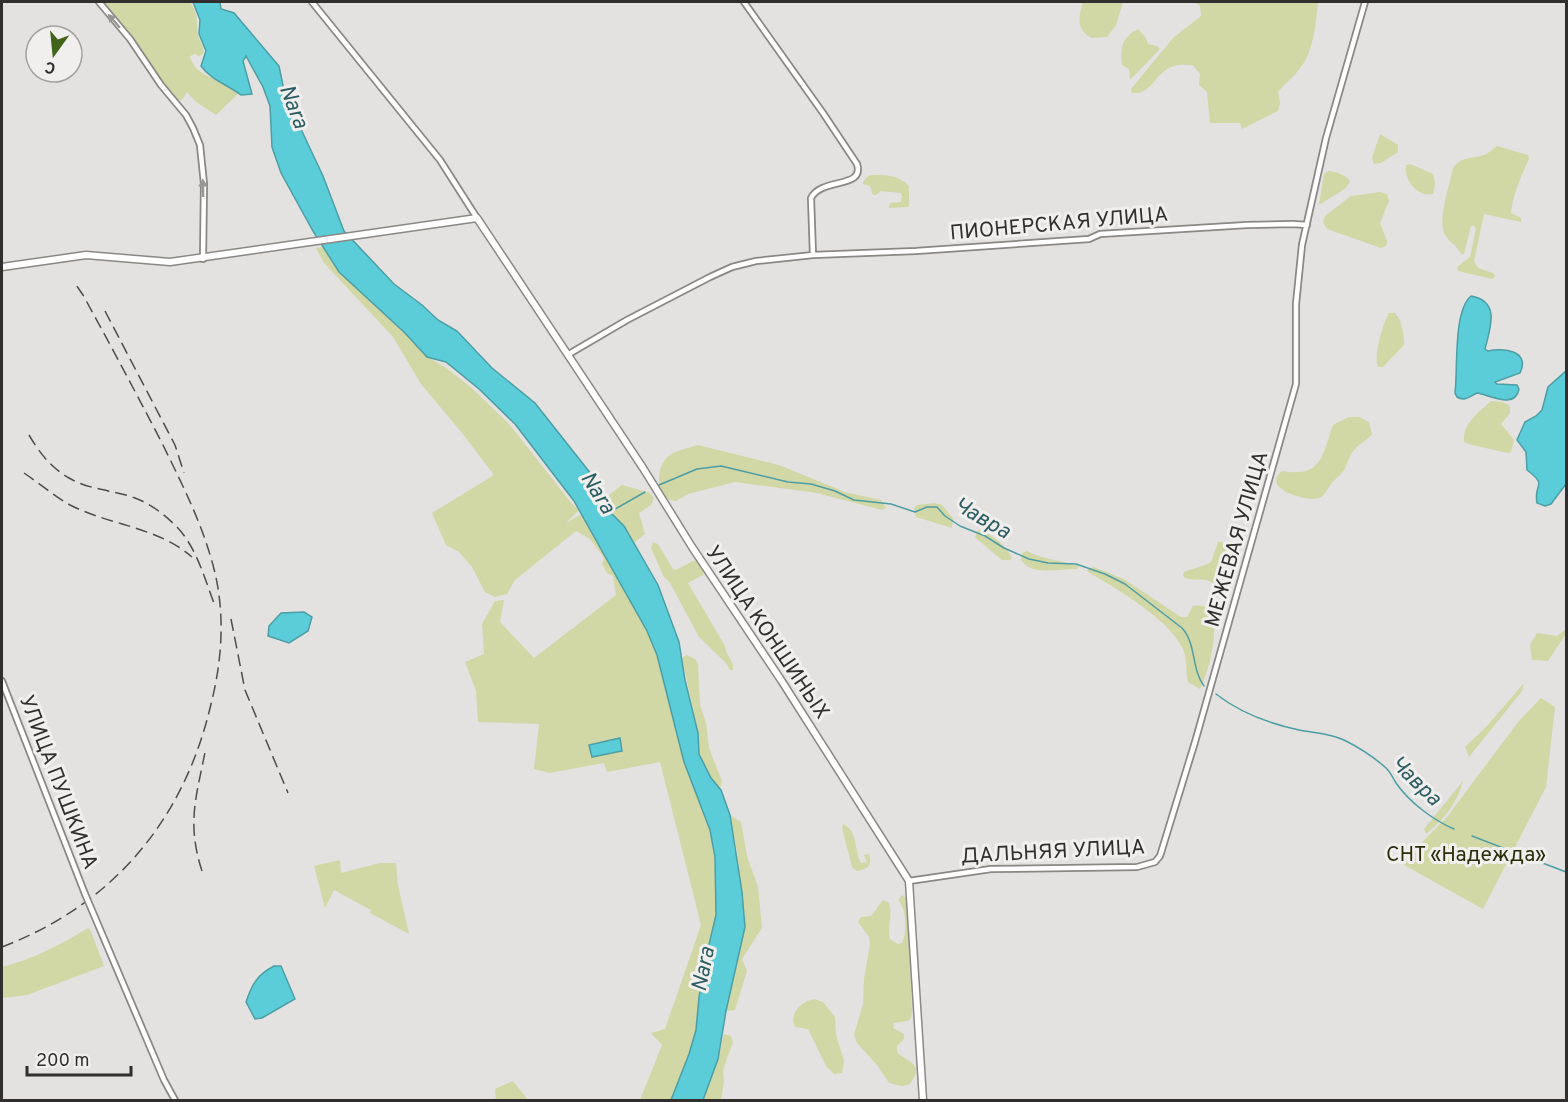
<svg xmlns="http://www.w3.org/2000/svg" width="1568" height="1102" font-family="Overpass,sans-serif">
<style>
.green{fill:#d1d7a5}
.water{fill:#5acdd8;stroke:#4d9ea5;stroke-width:1.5}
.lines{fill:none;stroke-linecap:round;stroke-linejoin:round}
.stream{stroke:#4d9ea5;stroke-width:1.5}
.minor-casing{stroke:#898885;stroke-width:8}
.major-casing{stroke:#898885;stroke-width:9}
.minor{stroke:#fff;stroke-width:4.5}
.major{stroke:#fff;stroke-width:6}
.rail{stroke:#4e4d4c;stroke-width:1.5;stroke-dasharray:12 6;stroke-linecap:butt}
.minor-bridge-casing{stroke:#898885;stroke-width:8;stroke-linecap:butt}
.minor-bridge{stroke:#fff;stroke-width:4.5}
.oneway{fill:#989796}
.labels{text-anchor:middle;stroke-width:6;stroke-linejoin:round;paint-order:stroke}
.street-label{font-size:21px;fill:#302f2e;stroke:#f1efed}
.park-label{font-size:21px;fill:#2a2d0a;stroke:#f1efed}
.water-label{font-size:22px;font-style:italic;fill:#2c5d62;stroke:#f1efed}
</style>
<rect width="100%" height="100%" fill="#e4e2e0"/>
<path class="green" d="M101,2H190C199,15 196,21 198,34C199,41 204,46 204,53L199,56L195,54L190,56C194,73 209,76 222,83C228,86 233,90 238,94L216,115L196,102L187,92L182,100H177Z
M1083,2H1123L1116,25L1107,37L1092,38C1076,30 1078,17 1083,2Z
M1194,2H1318C1316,22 1314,50 1301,67C1295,76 1285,83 1278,92L1280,103L1278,111L1242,129L1240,123H1210L1207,92L1199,85L1200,74L1193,65C1187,65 1179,64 1174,66C1154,72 1153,95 1132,93L1131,89L1173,38L1201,16L1200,6Z
M1138,29L1146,38L1148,44L1157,46L1160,49L1130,80L1129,69L1122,65C1120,48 1122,37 1138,29Z
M1380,134L1398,145V152L1381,163L1374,164L1372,158Z
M1497,146L1528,155L1529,159C1521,176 1513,194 1511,213L1521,218V222L1484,214L1474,261L1478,268L1493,273L1495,276L1492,279L1458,271L1457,267L1470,257L1476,229L1475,226H1471L1464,254H1461C1456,244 1450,243 1445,235C1437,222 1450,184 1453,168C1461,156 1472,159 1484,155C1489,153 1493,149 1497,146Z
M1410,164L1433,174L1435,183L1433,194C1417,197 1404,181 1406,165Z
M1328,171C1335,171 1346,175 1350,181L1346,188L1319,205L1324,174Z
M873,175C888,175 898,175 909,186V207L889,208L890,203L901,202L902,195L900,193L881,191L876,195H873L870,186L863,184V182L868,176Z
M1380,192L1387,194L1389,201L1380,223L1387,241L1386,246L1381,248L1327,229L1323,222L1325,216L1351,196Z
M323,247L339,272L405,333L427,357L445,367L473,389L509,424L573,505L579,510L566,523L582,514L647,631L657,655L684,762L710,830L715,857L716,915L707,953L699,997L696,1030L689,1054L671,1100H640L662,1045L651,1033L665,1029L701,925L660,762L607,772L604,763L549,773L534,769L539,724L478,722L476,691L465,662L484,654L482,624L495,601L504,600L500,622L534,658L616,595L613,576L607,573L602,564L604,558L590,539L576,531L515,580L507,594L495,597L485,592L472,567L459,552L446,545L432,513L494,475L462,433L421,384L393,337L324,263L316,248Z
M1389,313H1395C1402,321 1404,334 1404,345L1383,367H1378C1373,356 1383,324 1389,313Z
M1491,401L1502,402L1510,406V413L1501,424L1514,440L1511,452L1508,453L1472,445L1464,442C1462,424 1479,412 1491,401Z
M1349,417H1359L1369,422L1372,434C1368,440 1360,443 1355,449C1349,455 1348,463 1344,470C1340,476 1335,479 1331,484C1327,489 1325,496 1319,498C1306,502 1260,488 1282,471C1322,478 1322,456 1333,425Z
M698,445L779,465L845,492L881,500L886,508L882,510L817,493L735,482L688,494L676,501L666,499C656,487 656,465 670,455C677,450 689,448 698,445Z
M622,485L650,493L654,498L651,505L639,513L645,534L634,543C625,528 612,516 605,501L610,494Z
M934,503L942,505L953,518L952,528L916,517L914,509L917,505Z
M978,530C991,533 1007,546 1012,558L1010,560H1002L978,540L975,537Z
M653,542L658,544L673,569L676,570L693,561H697L704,570L703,575L688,583L725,646C725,655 735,662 733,670H730L726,663L699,637L670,583L664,577L651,548Z
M1218,542H1222L1227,553L1239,556C1238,569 1235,584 1223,589C1218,587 1213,583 1209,581C1200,577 1191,583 1183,576L1184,572C1193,568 1203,567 1211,562Z
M1027,551C1044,560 1061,560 1079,566L1077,569C1060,568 1033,577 1021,560L1022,553Z
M1094,567L1124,579L1181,617H1187L1193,606C1230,599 1209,672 1200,689L1188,682C1185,671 1188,660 1183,649C1169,619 1116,588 1088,572L1087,570Z
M1566,629V634L1548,661L1532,660L1530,645L1537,633L1557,636Z
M687,655L695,659L698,664L700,705L706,723L709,748L722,781L721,786H718L711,778L699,754L698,733L682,658Z
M1524,683L1522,691L1469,757L1465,747L1487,726Z
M1541,698L1555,707L1546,787L1483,909L1404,865L1427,837L1447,817L1518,722Z
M1463,781C1458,803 1443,820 1426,834L1424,829Z
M730,815L741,822L747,856L758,887L762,928L742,959L747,971L735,1010L726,1011L745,927L737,852Z
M843,824C858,830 854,851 861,863L867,862L864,855L869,854C873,865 867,870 857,871L852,867L842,827Z
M340,860L341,873L380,863H396L398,885L409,934L370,913L371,910L334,890L325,908L314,866Z
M902,895L907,899L912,1011L911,1018L908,1021L894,1023L893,1028L904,1034V1039L897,1046V1052C908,1063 925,1063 910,1084L902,1086L889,1083L877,1065L857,1043L854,1035L863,1004L864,979L870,944L869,937L858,922L861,917L871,916L883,900L889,903C893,916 887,927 890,939L898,944L902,943C907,933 907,908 898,900Z
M88,928L91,931L104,966L27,995L2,998V967C33,959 60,945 88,928Z
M814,999L823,1002L835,1017L836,1035L844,1061L842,1073L834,1074L826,1066L808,1029L795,1027C789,1012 801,1002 814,999Z
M724,1034L731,1036L733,1042L723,1070L724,1082L721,1099L720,1100H703L718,1059Z
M513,1081L528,1100H496L495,1089Z"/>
<path class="water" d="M193,2H220L221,9L234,13L279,66L285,95L323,176L344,231L394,284L422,305L438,320L457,331L492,368L535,403L595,479L610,512L624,526L658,585L679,642L685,680L698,733L699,754L711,778L721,790L730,815L742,892L745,927L726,1011L718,1059L703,1100H671L689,1054L696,1030L699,997L707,953L716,915L715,857L710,830L684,762L657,655L647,631L574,501L515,424L479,389L446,362L427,357L405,333L339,272L313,231L281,173L272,147L270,106L263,87L246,56L243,61L252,94L241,95C228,85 211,80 201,66L206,51L199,34L200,20Z
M1471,296C1501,301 1490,329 1485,349L1488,351C1503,347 1531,351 1520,373L1495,382L1497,384L1517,385L1519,389C1515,410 1490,395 1477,393C1470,396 1465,402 1457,397L1455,393C1458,369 1453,311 1471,296Z
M1566,371V484L1551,504L1545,506L1537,503C1533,482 1549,487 1527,470L1526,452L1517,440L1525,422L1536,416L1542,410L1548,387Z
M304,612L312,617L308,631L289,643L268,636L269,626L281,613Z
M620,738L622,751L592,757L589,745Z
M274,966H281L295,999L262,1018L255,1019L246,1002C252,984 257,975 274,966Z"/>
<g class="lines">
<path class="stream" d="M659,485L697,469L721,466L788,482L811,484L835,491L854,500L891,504L915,512L927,507H937L945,516L960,526L985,536L1004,548L1029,559L1048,563L1076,564L1105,574L1125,584L1182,628C1197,645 1191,669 1204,686
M610,512L645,492
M1216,694C1239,712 1271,724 1299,730C1314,733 1330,733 1344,740C1358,747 1375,758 1386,768C1391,773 1393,778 1396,783C1409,802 1433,820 1454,829
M1472,836L1566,872"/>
<defs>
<path id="minor" d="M99,2L130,39L161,85L186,115L193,128L200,145L204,184L203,259
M312,2L440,160L477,218
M744,2L823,113L857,164C865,189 822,177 811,198L813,255
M569,354L627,320L710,277L732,267L756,261L813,255L916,251L1089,239L1100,234L1247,225L1293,224L1307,225
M2,681L85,894
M909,881L991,869L1137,867L1155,862L1160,856L1195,742L1296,384V304L1302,245L1326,138L1365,2
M91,908L164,1080L175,1100"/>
<path id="major" d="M2,267L86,255L170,262L477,218L643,468L692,547L781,680L909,881L923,1100"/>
</defs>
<use href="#minor" class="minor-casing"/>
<use href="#major" class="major-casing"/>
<use href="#minor" class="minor"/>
<use href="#major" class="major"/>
<path class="rail" d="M105,311L175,445L184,473
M29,435C39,452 51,468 69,478C89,490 114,490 135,498C151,504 165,515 177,527C197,548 205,580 215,606
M24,473C39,483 54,496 70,505C109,525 158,527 192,557
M231,619L245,690L288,793
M202,871C186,822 197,795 206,747
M2,947C114,904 184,820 211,704C222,661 225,616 215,573C204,527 183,486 162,443C136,393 110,344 83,295L74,282"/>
<defs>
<path id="minor-bridge" d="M85,894L91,908"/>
</defs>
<use href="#minor-bridge" class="minor-bridge-casing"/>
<use href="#minor-bridge" class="minor-bridge"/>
</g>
<defs><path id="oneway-solid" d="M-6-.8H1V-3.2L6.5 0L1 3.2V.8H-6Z" transform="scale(1.5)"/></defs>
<g class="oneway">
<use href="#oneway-solid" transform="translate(114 21) rotate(-131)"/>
<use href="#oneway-solid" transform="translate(203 188) rotate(-91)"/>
</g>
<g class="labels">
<g class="street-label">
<text transform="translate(1059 223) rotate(-5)" y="7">ПИОНЕРСКАЯ УЛИЦА</text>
<text transform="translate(1236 539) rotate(-74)" y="7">МЕЖЕВАЯ УЛИЦА</text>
<text transform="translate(768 632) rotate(56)" y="7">УЛИЦА КОНШИНЫХ</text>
<text transform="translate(59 782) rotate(69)" y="7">УЛИЦА ПУШКИНА</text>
<text transform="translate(1053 851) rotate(-3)" y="7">ДАЛЬНЯЯ УЛИЦА</text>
</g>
<g class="park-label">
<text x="1466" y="861">СНТ «Надежда»</text>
</g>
<g class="water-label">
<text transform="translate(295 106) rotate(69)" y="8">Nara</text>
<text transform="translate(599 492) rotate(58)" y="8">Nara</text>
<text transform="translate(983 517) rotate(30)" y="8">Чавра</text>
<text transform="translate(1417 780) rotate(44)" y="8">Чавра</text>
<text transform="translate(702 969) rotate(-79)" y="8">Nara</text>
</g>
</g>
<rect width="1568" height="1102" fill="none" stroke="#302f2e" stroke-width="6"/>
<g transform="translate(54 54) rotate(195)"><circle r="28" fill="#f1efed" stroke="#a4a2a1" stroke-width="1.5"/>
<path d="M0-4.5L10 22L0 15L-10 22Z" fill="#42631a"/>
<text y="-9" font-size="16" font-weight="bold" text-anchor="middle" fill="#302f2e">С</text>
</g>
<path d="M27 1066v9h104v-9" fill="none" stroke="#302f2e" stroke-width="3"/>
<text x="36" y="1066" font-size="18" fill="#302f2e" stroke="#f1efed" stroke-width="4.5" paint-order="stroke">200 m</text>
</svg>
